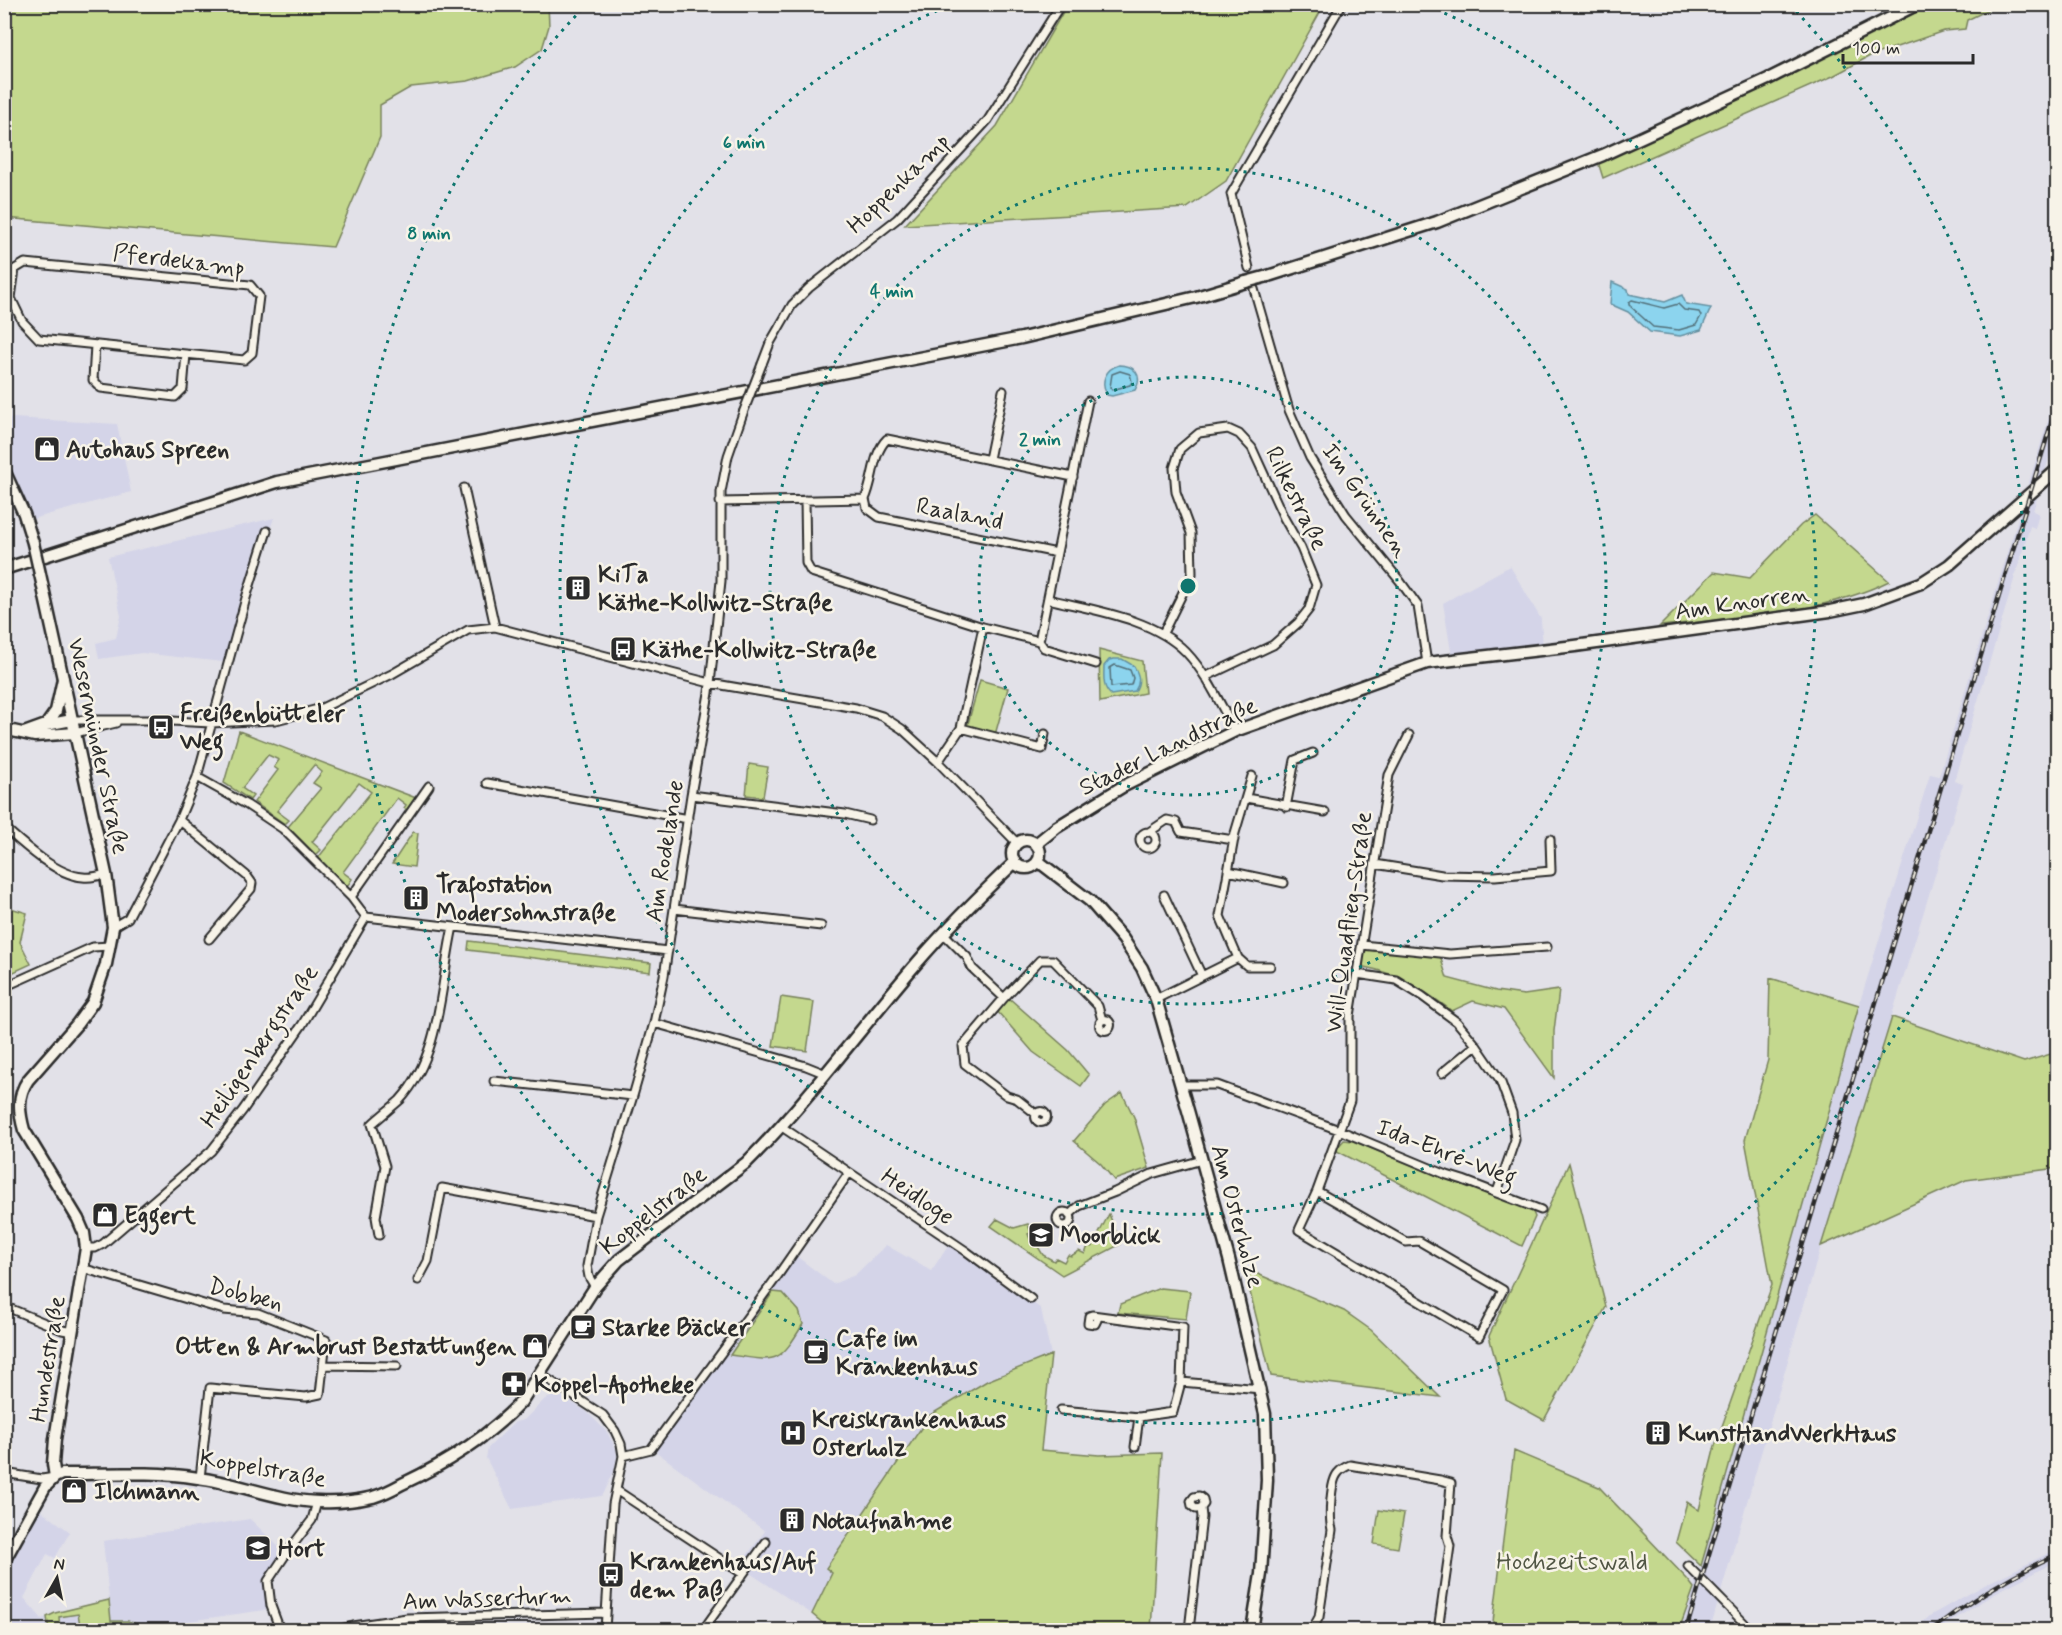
<svg xmlns="http://www.w3.org/2000/svg" width="2062" height="1635" font-family="Mynerve,sans-serif">
<style>
.built{fill:#d4d4e8}
.green{fill:#c4d88e;stroke:#78825c;stroke-width:1.5}
.water{fill:#8cd4ee;stroke:#6590a0;stroke-width:1.5}
.lines{fill:none;stroke-linecap:round;stroke-linejoin:round}
.shore{stroke:#526f79;stroke-width:1.5}
.street-casing{stroke:#2b2b2b;stroke-width:11}
.secondary-casing{stroke:#2b2b2b;stroke-width:15}
.primary-casing{stroke:#2b2b2b;stroke-width:15}
.street{stroke:#f7f3e8;stroke-width:7}
.secondary{stroke:#f7f3e8;stroke-width:10}
.primary{stroke:#f7f3e8;stroke-width:10}
.rail-casing{stroke:#2b2b2b;stroke-width:4.5}
.rail{stroke:#f7f3e8;stroke-width:2;stroke-dasharray:7;stroke-linecap:butt}
.street-bridge-casing{stroke:#2b2b2b;stroke-width:11;stroke-linecap:butt}
.secondary-bridge-casing{stroke:#2b2b2b;stroke-width:15;stroke-linecap:butt}
.primary-bridge-casing{stroke:#2b2b2b;stroke-width:15;stroke-linecap:butt}
.street-bridge{stroke:#f7f3e8;stroke-width:7}
.secondary-bridge{stroke:#f7f3e8;stroke-width:10}
.primary-bridge{stroke:#f7f3e8;stroke-width:10}
.ring{fill:none;stroke:#0f766e;stroke-width:3;stroke-dasharray:3 6}
.labels{text-anchor:middle;stroke-width:5;stroke-linejoin:round;paint-order:stroke}
.street-label{font-size:24px;fill:#2b2b2b;stroke:#f7f3e8}
.poi-label{font-size:24px;font-weight:bold;fill:#2b2b2b;stroke:#f7f3e8;text-anchor:start}
.park-label{font-size:24px;fill:#515644;stroke:#f7f3e8}
.centre{fill:#0f766e;stroke:#f7f3e8;stroke-width:3}
.ring-label{font-size:18px;text-anchor:middle;font-weight:bold;fill:#0f766e;stroke:#f7f3e8;stroke-width:5;stroke-linejoin:round;paint-order:stroke}
</style>
<rect width="100%" height="100%" fill="#e2e1e8"/>
<filter id="ink" filterUnits="userSpaceOnUse"><feTurbulence type="fractalNoise" baseFrequency=".0167" numOctaves="2"/><feDisplacementMap in="SourceGraphic" scale="12" xChannelSelector="R" yChannelSelector="G"/><feConvolveMatrix kernelMatrix="1 2 1 2 8 2 1 2 1" color-interpolation-filters="sRGB"/></filter>
<g filter="url(#ink)">
<path class="built" d="M2057,391V432L2033,511L2039,514L2035,528L2030,526L1954,781L1963,784L1821,1246L1710,1630H1679L1701,1566L1859,1005L1930,774L1939,776Z
M13,418L117,424L131,492L32,519L5,455V421Z
M274,518L233,628L232,663L142,653L99,659L96,643L116,638L121,616L108,557Z
M1510,566L1541,619L1543,648L1452,657L1443,603Z
M951,1242L1041,1309L1051,1355L987,1381L826,1568L832,1572L812,1614L739,1566L765,1531L655,1451L795,1255L833,1284L855,1275L886,1245L931,1271Z
M555,1396L563,1397L587,1412L607,1432L616,1449L617,1456L614,1471L604,1493L601,1496L512,1509L486,1458L488,1448L515,1422L524,1420L545,1399Z
M39,1509L70,1532L55,1558L47,1554L24,1598L42,1619L55,1613L109,1599L103,1541L250,1519L286,1554L268,1581L272,1609L146,1627V1630H5V1570Z
M2057,1549V1561L1995,1593L1938,1630H1914L1931,1615L1990,1582Z"/>
<path class="green" d="M548,4L549,26L542,49L515,67L468,81L411,87L380,105V137L333,247L5,218V5Z
M1067,5H1324L1226,181L1187,208L905,225L997,126Z
M1931,5H1998L1967,20L1965,29L1944,31L1870,56L1833,76L1603,178L1598,162L1749,94Z
M1815,515L1889,581C1820,615 1736,617 1660,626L1714,572L1750,578L1801,525Z
M1099,650L1142,661L1145,693L1100,702Z
M980,680L1008,688L995,735L967,727Z
M239,731L416,798L408,811L404,808L406,805L397,798L343,872L352,879L346,888L318,858L371,792L359,783L312,842L321,850L316,855L288,827L321,788L313,783L322,772L314,765L277,811L289,820L285,824L254,802L278,770L274,767L279,760L268,755L242,788L253,796L250,800L224,783Z
M749,764L768,767L763,797L746,795Z
M413,832L418,833L414,867L392,864Z
M4,906L27,913L20,942L31,964L5,976Z
M469,941L651,963L650,972L468,950Z
M1375,948L1440,956L1447,978L1496,991L1524,995L1559,990L1554,1031V1078L1504,1009L1473,1001L1452,1011C1425,991 1398,973 1364,967L1362,964L1365,951Z
M1770,978L1859,1005L1701,1566L1676,1542L1687,1502L1699,1510L1715,1446L1772,1285L1745,1140L1768,1060Z
M781,997L814,1002L807,1051L773,1046Z
M1009,998L1068,1050L1089,1075L1081,1086L1033,1052L997,1011Z
M1892,1017L2024,1062L2054,1053L2057,1054V1168L1966,1180L1821,1246Z
M1122,1093L1134,1117L1149,1168L1114,1180L1101,1164L1074,1141L1105,1105Z
M1344,1140L1353,1141L1456,1183L1461,1182L1532,1210L1535,1217L1522,1246L1337,1151V1148Z
M1569,1163L1606,1307L1544,1420L1506,1399L1489,1336Z
M1109,1214L1121,1244L1062,1275L991,1226L997,1219L1014,1228L1028,1224L1031,1233L1028,1234L1033,1246L1037,1245L1043,1255L1054,1261L1056,1258L1064,1262L1068,1255L1071,1256L1079,1251L1085,1254L1088,1246L1092,1247Z
M1253,1272L1344,1311L1371,1330L1440,1397L1271,1376L1249,1288L1248,1276Z
M1160,1288L1190,1291L1186,1319L1118,1313L1120,1304Z
M773,1292L783,1293L799,1311L803,1324C778,1366 776,1361 730,1355Z
M1051,1355L1041,1450L1099,1455L1162,1453L1151,1630H831L812,1614L832,1573L826,1568L930,1415L987,1381Z
M1514,1451L1599,1487L1688,1580L1694,1588L1679,1630H1492Z
M1379,1510L1404,1514L1398,1548L1374,1544Z
M109,1600L111,1621H128L145,1627L146,1630H81L78,1614L59,1617L60,1630H49L47,1617L55,1613Z"/>
<path class="water" d="M1612,282L1628,289L1629,294L1665,302L1682,295L1686,304L1711,308L1701,330L1680,336L1650,332L1628,312L1610,304Z
M1119,365C1134,365 1144,375 1135,390L1112,396L1107,395C1100,382 1105,369 1119,365Z
M1114,659H1122L1134,666C1139,675 1141,682 1135,691L1111,695C1102,687 1104,677 1104,666L1109,660Z"/>
<g class="lines">
<path class="shore" d="M1632,300L1664,308L1678,304L1684,310L1699,312L1701,316L1696,325L1679,330L1653,327L1629,305V302Z
M1120,371L1130,374L1132,382L1130,385L1112,390L1110,387L1112,374Z
M1115,665L1130,670L1133,678L1131,685L1111,687L1110,668Z"/>
<defs>
<path id="street" d="M25,263L250,285L259,296L252,353L244,360L39,339L22,321L11,298L15,269Z
M1249,268L1231,194L1342,4
M1254,289L1289,410L1310,458L1346,515L1400,581L1418,606L1427,663
M95,345L93,380L101,388L175,397L183,389L186,354
M762,364L770,343L792,305L809,288L897,219L988,120L1061,4
M989,459L1003,391
M464,488L495,627
M865,499C874,480 872,454 887,439L1073,477
M805,500L806,563L811,572L983,627L1039,641L1088,401
M720,502L865,499L867,508L879,517L1057,553
M1048,599C1092,610 1153,618 1186,652C1207,674 1220,704 1235,731
M1163,633L1192,574L1191,533L1176,492L1174,468L1180,449L1199,433L1228,429L1239,434L1252,448L1284,518L1301,548L1316,585L1309,609L1298,623L1273,645L1205,677
M1039,641L1044,648L1096,664
M72,720H152L211,723L276,720L322,708L392,674L468,630L495,627L710,683L856,708L882,716L902,729L938,762L1017,843
M961,728L1042,749L1045,734
M75,733L116,723
M938,762L961,728L983,627
M197,777L247,805L283,829L351,897L366,917
M487,783L688,819
M691,795L845,814L870,820
M1246,798L1325,812
M1286,807L1295,760L1313,753
M179,820L247,876L252,883L251,889L209,939
M4,827C24,845 56,875 83,877C91,878 99,876 106,874
M1140 840a8 8 0 1 1 16 0a8 8 0 1 1-16 0Z
M1149,832L1167,820L1176,822L1181,832L1234,840
M1375,864L1442,875L1495,876L1551,871L1550,839
M1228,871L1284,883
M1164,895L1202,976
M351,897L429,786
M674,909L821,926
M366,917L668,951
M113,927L128,918L179,820L197,777L246,598L267,531
M943,933L967,957L972,968L1004,998L1040,960H1053L1098,1006L1102,1020
M1362,945L1450,954L1547,947
M1238,958L1247,966H1270
M1357,974L1396,980L1422,996L1457,1022L1476,1045L1500,1080L1512,1113L1515,1140L1497,1192
M4,987L93,947L110,946
M1004,998L963,1046L965,1064L1007,1096L1017,1099L1036,1114
M1156,999L1238,958L1220,916L1235,833L1252,776
M1099.5 1025a5.5 5.5 0 1 1 11 0a5.5 5.5 0 1 1-11 0Z
M654,1023L806,1066L826,1074
M1442,1073L1476,1045
M494,1081L633,1096
M1180,1085H1217L1339,1130L1447,1175L1463,1180L1541,1210
M1035.5 1117a5.5 5.5 0 1 1 11 0a5.5 5.5 0 1 1-11 0Z
M782,1127L966,1251L1031,1299
M1317,1191L1406,1242L1419,1241L1503,1290L1479,1337L1299,1230L1317,1191L1350,1101V1016L1389,775L1409,735
M1057 1219a7 7 0 1 1 14 0a7 7 0 1 1-14 0Z
M1069,1215L1079,1206L1115,1192L1152,1174L1202,1160
M379,1235L376,1217L385,1166L372,1124C381,1116 391,1108 400,1100C442,1054 440,984 453,927
M86,1248H95L103,1244L211,1151L243,1110L302,1025L366,917
M82,1268L224,1310L258,1313L326,1340L320,1394L306,1397L210,1388L200,1478
M418,1280L428,1261L442,1188L596,1216
M595,1287L589,1277L587,1266L596,1216L633,1096L654,1023L664,976L691,795L709,693L721,581V492L728,456L743,413
M4,1306L62,1330L73,1332
M323,1365L397,1366
M540,1374L603,1415L615,1431L621,1444L623,1456L613,1504L605,1630
M1181,1382L1261,1389
M1061,1410L1139,1417L1173,1412L1181,1382L1183,1327L1092,1315L1089,1316L1088,1323L1095,1324L1097,1320L1096,1316
M1135,1447L1139,1417
M623,1456L651,1449L776,1278L849,1173
M4,1473L42,1479L55,1477
M616,1490L743,1574
M1688,1566L1751,1630
M457,1617L458,1630
M280,1630L271,1606L268,1581L286,1554L312,1520L317,1502
M335,1630L353,1626L407,1618L606,1613
M703,1630L766,1542
M1189,1630L1202,1517L1201,1508L1204,1504L1203,1499L1199,1496L1194,1497L1191,1501L1192,1506L1196,1509L1201,1508
M1312,1630L1319,1617L1332,1530C1329,1518 1330,1482 1338,1473C1341,1469 1345,1467 1350,1465L1440,1480L1451,1483L1447,1536L1450,1546L1438,1630"/>
<path id="secondary" d="M4,470L24,514L33,543
M40,574L106,874L113,927L106,964L93,1002L77,1024L28,1080C17,1096 19,1112 24,1130L78,1219L84,1233L86,1248L55,1439L53,1464L55,1477
M1012 854a14 14 0 1 1 28 0a14 14 0 1 1-28 0Z
M1036,844L1057,827L1122,787L1235,731L1427,663L1575,646L1830,611L1864,604L1921,583L1949,565L2058,469
M1038,861L1090,901L1123,939L1142,968L1156,999L1189,1114L1229,1259L1265,1414L1267,1480L1261,1574L1252,1630
M4,1561L45,1487L55,1477L62,1474C107,1474 154,1471 198,1478C239,1483 278,1501 319,1502C336,1503 356,1501 373,1497C383,1494 393,1489 402,1484C445,1464 488,1437 521,1402L595,1287L619,1260L746,1163C808,1101 859,1030 916,964C947,928 980,895 1015,862"/>
<path id="primary" d="M1268,276L1437,222L1603,155L1768,79L1918,4
M4,569L277,482L1022,338L1196,297L1246,282
M46,725L56,711L63,679
M4,729L35,736L75,733
M24,733L46,725L72,720"/>
</defs>
<use href="#street" class="street-casing"/>
<use href="#secondary" class="secondary-casing"/>
<use href="#primary" class="primary-casing"/>
<use href="#street" class="street"/>
<use href="#secondary" class="secondary"/>
<use href="#primary" class="primary"/>
<defs>
<path id="rail" d="M1686,1630L2058,401
M1931,1630C1970,1600 2013,1574 2058,1554"/>
</defs>
<use href="#rail" class="rail-casing"/>
<use href="#rail" class="rail"/>
<defs>
<path id="street-bridge" d="M743,413L762,364"/>
<path id="secondary-bridge" d="M33,543L40,574"/>
<path id="primary-bridge" d="M1246,282L1268,276"/>
</defs>
<use href="#street-bridge" class="street-bridge-casing"/>
<use href="#secondary-bridge" class="secondary-bridge-casing"/>
<use href="#primary-bridge" class="primary-bridge-casing"/>
<use href="#street-bridge" class="street-bridge"/>
<use href="#secondary-bridge" class="secondary-bridge"/>
<use href="#primary-bridge" class="primary-bridge"/>
</g>
</g>
<g class="ring">
<circle cx="1188" cy="586" r="209"/>
<circle cx="1188" cy="586" r="418"/>
<path d="M1428 6A628 628 0 1 1 948 6"/>
<path d="M1790 5A837 837 0 1 1 586 5"/>
</g>
<defs>
<symbol id="shop-square" viewBox="-11 -11 22 22"><rect x="-9" y="-9" width="18" height="18" rx="4" fill="#2b2b2b" stroke="#f7f3e8"/><path d="M-5-2.5h2.3a2.7 3.5 0 0 1 5.4 0H5L5.5 6h-11ZM-1.5-2.5h3a1.5 2.3 0 0 0-3 0Z" fill="#fff"/></symbol>
<symbol id="building-square" viewBox="-11 -11 22 22"><rect x="-9" y="-9" width="18" height="18" rx="4" fill="#2b2b2b" stroke="#f7f3e8"/><path d="M-4-6H4V6H1V3H-1V6H-4ZM-2.5-4.3h1.7v1.8h-1.7ZM.8-4.3h1.7v1.8H.8ZM-2.5-1h1.7V.8h-1.7ZM.8-1h1.7V.8H.8Z" fill="#fff"/></symbol>
<symbol id="bus-square" viewBox="-11 -11 22 22"><rect x="-9" y="-9" width="18" height="18" rx="4" fill="#2b2b2b" stroke="#f7f3e8"/><path d="M-5-6H5V4H4V6H2V4H-2V6H-4V4H-5ZM-3.5-4V0h7V-4ZM-3.5 1.2v1.5H-2V1.2ZM2 1.2v1.5H3.5V1.2Z" fill="#fff"/></symbol>
<symbol id="school-square" viewBox="-11 -11 22 22"><rect x="-9" y="-9" width="18" height="18" rx="4" fill="#2b2b2b" stroke="#f7f3e8"/><path d="M0-5L7-2L0 1L-7-2ZM-4 1L0 2.5L4 1V4Q0 6-4 4Z" fill="#fff"/></symbol>
<symbol id="cafe-square" viewBox="-11 -11 22 22"><rect x="-9" y="-9" width="18" height="18" rx="4" fill="#2b2b2b" stroke="#f7f3e8"/><path d="M-5.5-4.5H6V0H3Q3 3.5 0 3.5H-2.5Q-5.5 3.5-5.5 0ZM3-3.2v2h1.7v-2ZM-6 4.5H4V6H-6Z" fill="#fff"/></symbol>
<symbol id="pharmacy-square" viewBox="-11 -11 22 22"><rect x="-9" y="-9" width="18" height="18" rx="4" fill="#2b2b2b" stroke="#f7f3e8"/><path d="M-2-6h4v4h4v4h-4v4h-4v-4h-4v-4h4Z" fill="#fff"/></symbol>
<symbol id="hospital-square" viewBox="-11 -11 22 22"><rect x="-9" y="-9" width="18" height="18" rx="4" fill="#2b2b2b" stroke="#f7f3e8"/><path d="M-5-5h3v3.5h4V-5h3V5h-3V1.5h-4V5h-3Z" fill="#fff"/></symbol>
</defs>
<g fill-rule="evenodd">
<use href="#shop-square" x="32" y="434" width="30" height="30"/>
<use href="#building-square" x="563" y="573" width="30" height="30"/>
<use href="#bus-square" x="608" y="634" width="30" height="30"/>
<use href="#bus-square" x="146" y="712" width="30" height="30"/>
<use href="#building-square" x="401" y="883" width="30" height="30"/>
<use href="#shop-square" x="90" y="1200" width="30" height="30"/>
<use href="#school-square" x="1026" y="1220" width="30" height="30"/>
<use href="#cafe-square" x="568" y="1312" width="30" height="30"/>
<use href="#shop-square" x="520" y="1331" width="30" height="30"/>
<use href="#cafe-square" x="801" y="1337" width="30" height="30"/>
<use href="#pharmacy-square" x="499" y="1369" width="30" height="30"/>
<use href="#hospital-square" x="778" y="1418" width="30" height="30"/>
<use href="#building-square" x="1643" y="1418" width="30" height="30"/>
<use href="#shop-square" x="59" y="1476" width="30" height="30"/>
<use href="#building-square" x="777" y="1505" width="30" height="30"/>
<use href="#school-square" x="243" y="1533" width="30" height="30"/>
<use href="#bus-square" x="596" y="1560" width="30" height="30"/>
</g>
<g class="labels">
<g class="street-label">
<text transform="translate(898 183) rotate(-44)" y="8">Hoppenkamp</text>
<text transform="translate(179 260) rotate(7)" y="8">Pferdekamp</text>
<text transform="translate(1297 498) rotate(64)" y="8">Rilkestraße</text>
<text transform="translate(1366 500) rotate(55)" y="8">Im Grünnen</text>
<text transform="translate(960 513) rotate(11)" y="8">Raaland</text>
<text transform="translate(1742 602) rotate(-8)" y="8">Am Knorren</text>
<text transform="translate(99 746) rotate(78)" y="8">Wesermünder Straße</text>
<text transform="translate(1168 746) rotate(-26)" y="8">Stader Landstraße</text>
<text transform="translate(664 851) rotate(-81)" y="8">Am Rodelande</text>
<text transform="translate(1348 922) rotate(-82)" y="8">Will-Quadflieg-Straße</text>
<text transform="translate(259 1046) rotate(-56)" y="8">Heiligenbergstraße</text>
<text transform="translate(1447 1152) rotate(21)" y="8">Ida-Ehre-Weg</text>
<text transform="translate(918 1196) rotate(34)" y="8">Heidloge</text>
<text transform="translate(653 1210) rotate(-38)" y="8">Koppelstraße</text>
<text transform="translate(1238 1216) rotate(75)" y="8">Am Osterholze</text>
<text transform="translate(246 1294) rotate(14)" y="8">Dobben</text>
<text transform="translate(47 1359) rotate(-81)" y="8">Hundestraße</text>
<text transform="translate(263 1468) rotate(10)" y="8">Koppelstraße</text>
<text transform="translate(487 1598) rotate(-2)" y="8">Am Wasserturm</text>
</g>
<g class="poi-label">
<text x="66" y="457">Autohaus Spreen</text>
<text x="598" y="582">KiTa<tspan x="598" dy="28">Käthe-Kollwitz-Straße</tspan></text>
<text x="642" y="657">Käthe-Kollwitz-Straße</text>
<text x="180" y="721">Freißenbütteler<tspan x="180" dy="28">Weg</tspan></text>
<text x="436" y="892">Trafostation<tspan x="436" dy="28">Modersohnstraße</tspan></text>
<text x="124" y="1223">Eggert</text>
<text x="1060" y="1243">Moorblick</text>
<text x="602" y="1335">Starke Bäcker</text>
<text x="836" y="1346">Cafe im<tspan x="836" dy="28">Krankenhaus</tspan></text>
<text x="516" y="1354" text-anchor="end">Otten &amp; Armbrust Bestattungen</text>
<text x="534" y="1392">Koppel-Apotheke</text>
<text x="812" y="1427">Kreiskrankenhaus<tspan x="812" dy="28">Osterholz</tspan></text>
<text x="1678" y="1441">KunstHandWerkHaus</text>
<text x="94" y="1499">Ilchmann</text>
<text x="812" y="1528">Notaufnahme</text>
<text x="278" y="1556">Hort</text>
<text x="630" y="1569">Krankenhaus/Auf<tspan x="630" dy="28">dem Paß</tspan></text>
</g>
<g class="park-label">
<text x="1572" y="1569">Hochzeitswald</text>
</g>
</g>
<circle cx="1188" cy="586" r="9" class="centre"/>
<g class="ring-label">
<text x="744" y="148">6 min</text>
<text x="429" y="239">8 min</text>
<text x="892" y="297">4 min</text>
<text x="1040" y="445">2 min</text>
</g>
<rect width="2062" height="1635" fill="none" stroke="#f7f3e8" stroke-width="24"/>
<rect x="12" y="12" width="2038" height="1611" fill="none" stroke="#2b2b2b" stroke-width="2" filter="url(#ink)"/>
<g transform="translate(57 1578) rotate(9)" stroke="#f7f3e8" stroke-width="4.5" paint-order="stroke">
<path d="M0-4.5L10 22L0 15L-10 22Z" fill="#2b2b2b"/>
<text y="-9" font-size="16" font-weight="bold" text-anchor="middle" fill="#2b2b2b">N</text>
</g>
<path d="M1843 54v9h130v-9" fill="none" stroke="#2b2b2b" stroke-width="3"/>
<text x="1852" y="54" font-size="18" fill="#2b2b2b" stroke="#f7f3e8" stroke-width="4.5" paint-order="stroke">100 m</text>
</svg>
